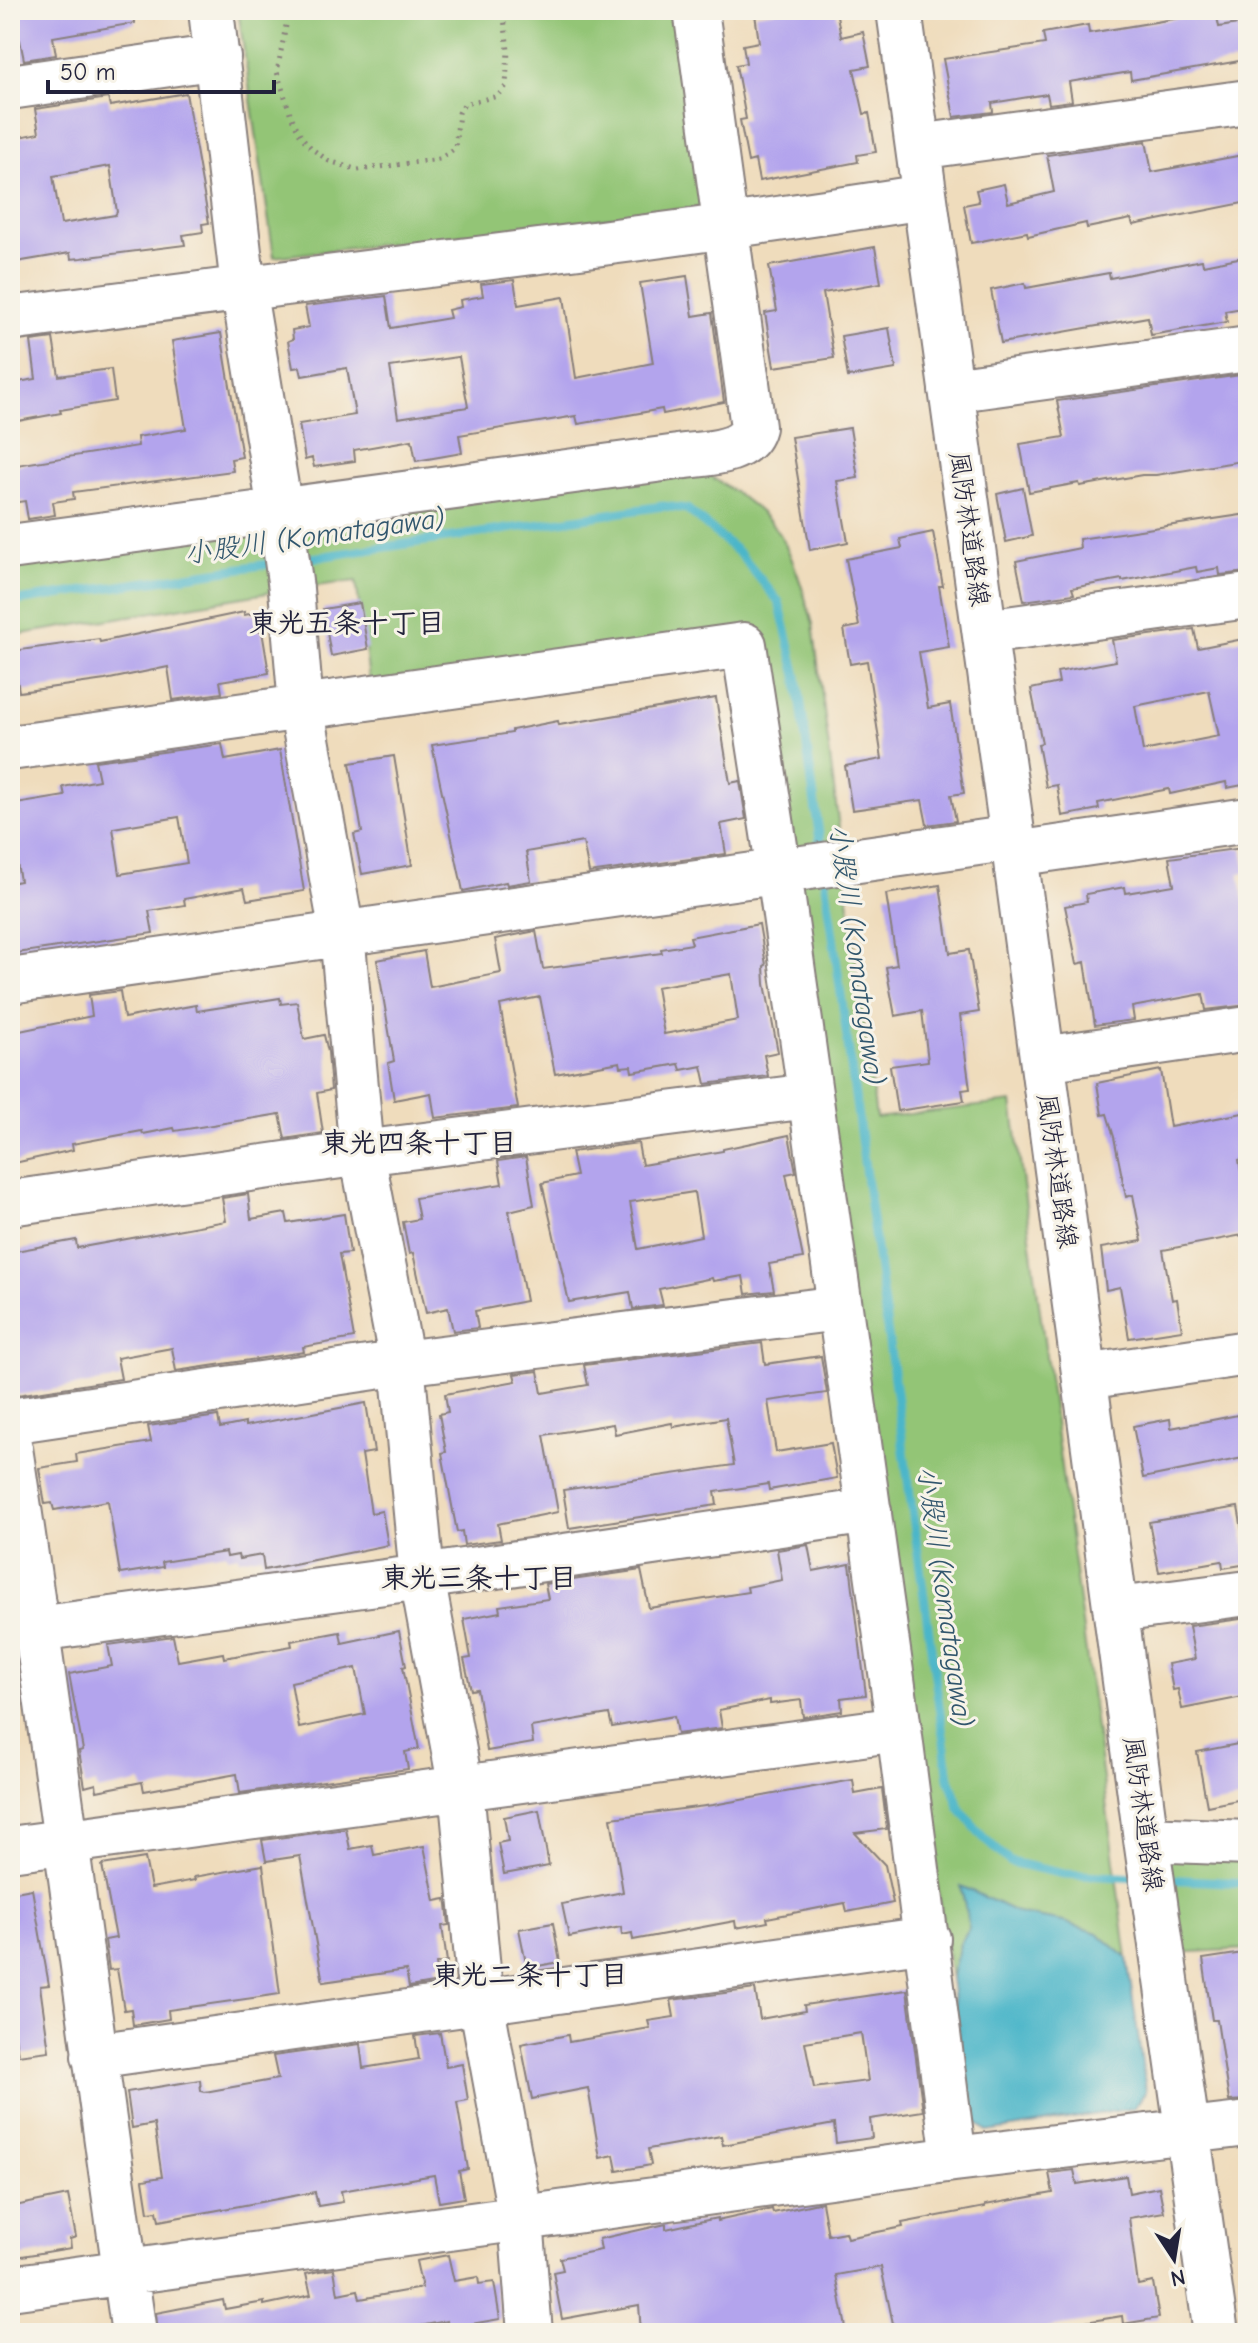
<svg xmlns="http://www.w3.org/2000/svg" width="1258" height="2343" font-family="'Comic Neue','Klee One',sans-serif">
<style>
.green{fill:#93c576;stroke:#5a7458;stroke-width:2}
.water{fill:#4cb6c9;stroke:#376c82;stroke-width:2}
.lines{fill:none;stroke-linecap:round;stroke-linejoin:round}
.stream{stroke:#4cb6c9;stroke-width:9}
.building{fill:#b3a4ed;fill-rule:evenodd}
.minor-casing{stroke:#887f7c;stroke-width:48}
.path{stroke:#887f7c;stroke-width:5;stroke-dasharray:2 6;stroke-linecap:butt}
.minor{stroke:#fff;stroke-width:44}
.labels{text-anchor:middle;stroke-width:6;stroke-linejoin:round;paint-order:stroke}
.street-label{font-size:26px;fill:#22223b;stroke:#f7f3e8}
.water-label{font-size:28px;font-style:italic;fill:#31566d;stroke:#f7f3e8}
.neighbourhood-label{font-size:28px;font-weight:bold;fill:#22223b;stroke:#f7f3e8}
</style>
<rect width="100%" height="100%" fill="#f7f3e8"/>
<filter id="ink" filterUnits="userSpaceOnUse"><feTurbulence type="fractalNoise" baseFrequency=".0125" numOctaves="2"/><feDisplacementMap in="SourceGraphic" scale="16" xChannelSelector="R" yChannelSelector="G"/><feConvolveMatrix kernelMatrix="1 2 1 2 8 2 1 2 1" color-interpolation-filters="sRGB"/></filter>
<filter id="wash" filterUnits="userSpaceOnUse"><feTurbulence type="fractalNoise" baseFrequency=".006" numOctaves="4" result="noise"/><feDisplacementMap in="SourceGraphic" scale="32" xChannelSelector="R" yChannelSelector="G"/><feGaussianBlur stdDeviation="1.8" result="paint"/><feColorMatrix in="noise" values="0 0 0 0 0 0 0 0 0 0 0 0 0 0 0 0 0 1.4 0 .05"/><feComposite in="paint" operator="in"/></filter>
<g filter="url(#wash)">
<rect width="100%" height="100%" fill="#efdcbc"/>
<path class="green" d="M238,10H677L704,207L274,257Z
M678,457C709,475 763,506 781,536C796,564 804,594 813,624L876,1118L1012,1102L1127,1958L1097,1933L1063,1922L1020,1914L962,1887L969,1928L960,1944L951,1979L753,639L370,687L356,581L291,589L10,636V547Z
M1158,1855L1248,1857V1949L1173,1953Z"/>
<path class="water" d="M961,1886L1020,1914L1063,1922L1097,1933L1127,1958L1146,2091L1134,2108L988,2132L970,2116L951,1979L960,1944L969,1928Z"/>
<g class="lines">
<path class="stream" d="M298,560L663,506L687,509L739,553L779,602L797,676L822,855
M10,602L276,563
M825,878L949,1778L960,1809L982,1836L1010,1862L1064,1874L1139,1878
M1162,1879L1248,1883"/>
</g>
<g id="blocks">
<path class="building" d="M10,10H134L135,23L53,37L56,55L24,60L20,40L10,41Z
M781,10H836L841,37L863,32L870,66L854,69L864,114L869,113L876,152L857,155L858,162L759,181L755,160L748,162L740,120L746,119L736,65L746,63L743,45L759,42L755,14Z
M1216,12L1219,27L1238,24L1245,60L1131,80L1130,72L1069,82L1072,101L1049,104L1047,94L992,103L993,112L954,117L943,59L1045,44L1043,33L1088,25L1089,33Z
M186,93L209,223L202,224L203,232L183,235L185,245L81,258L71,259L70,253L10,263V139L39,133L35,109L108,98L110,106ZM110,166L117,212L115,215L61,224L53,176Z
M1146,141L1152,172L1248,154V202L1133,225L1131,219L1087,228L1086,223L1028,236L1027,232L971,243L964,205L979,202L976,190L1004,184L1008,203L1054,192L1047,155Z
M875,247L881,283L823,293L834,358L774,367L765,313L777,311L769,266Z
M1248,256V307L1225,311L1227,322L1151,335L1148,317L1001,343L991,290L1025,283L1026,288L1109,273L1110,278L1202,260L1203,265Z
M687,276L693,316L712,313L724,402L663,414L662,409L578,424L576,416L459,435L462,453L416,461L412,440L354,450L355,461L314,467L312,458L305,460L299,424L355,415L347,368L302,376L300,367L293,368L288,341L293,339L292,330L309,327L305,306L386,296L391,328L450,318L448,310L461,307L460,300L483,296L481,284L514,280L518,305L564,297L576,378L653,363L640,283ZM457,357H459L468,407L398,418L390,367Z
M889,328L896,369L848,377L841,336Z
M221,333L242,457L231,459L233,471L73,492L74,499L53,502L55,515L28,519L25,501L10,503V466L138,446L137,437L186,429L172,341Z
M53,338L59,376L111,369L115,401L60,410L61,413L18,421L12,383L36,379L31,341Z
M1248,374V460L1156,475H1142L1080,486L1079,483L1029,492L1020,444L1064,437L1057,401Z
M850,428L858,478L837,481L848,542L810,550L791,437Z
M1023,488L1032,536L1006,542L997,494Z
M1248,514V572L1220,575L1219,568L1197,572L1196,567L1122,581V579L1072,588L1074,594L1024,601L1016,561L1080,548L1079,539Z
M933,532L943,586H939L949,647L919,652L928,708L950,704L964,793L951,795L956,821L927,825L922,800L852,810L845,766L882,759L867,661L850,664L844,629L859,626L846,559L902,548L900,539Z
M360,603L368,649L331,656L323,609Z
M244,612V615L255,613L258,631H262L269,673L220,681L222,693L173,700L168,667L105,680L19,692L13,651L99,639L100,642Z
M1194,629L1198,648L1248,638V784L1227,788L1226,782L1170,794L1169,789L1098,803L1099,809L1062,816L1057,785L1046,787L1038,744L1042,743L1031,689L1059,683L1057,672L1116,661L1112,640ZM1209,691L1219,736L1143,751L1135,706Z
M716,698L730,783L740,781L746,819L721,824L726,854L589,873L583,842L526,852L531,881L507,885L506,882L463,891L432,745L512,733V730L558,721L559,725Z
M222,744L225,760L280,750L304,891L247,900L244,888L184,899L185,905L149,911L153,933L10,954V883L20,881L10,822V805L65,796L63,787L99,780L95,761ZM179,817L187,863L120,874L113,828Z
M394,756L412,865L362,874L354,834L362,832L350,763Z
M1242,848L1246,872L1239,873L1248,921V1005L1206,1010L1203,994L1132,1007L1134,1020L1095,1025L1085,962L1077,964L1065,906L1087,902L1086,894L1125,887L1126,893L1174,885L1169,858Z
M940,885L950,953L969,950L979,1012L960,1015L970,1089L962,1090L964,1101L897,1111L890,1066L928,1061L922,1011L895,1016L886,967L897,965L886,894Z
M759,924L766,965L764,966L765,984L778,1052L764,1055L768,1076L706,1084L702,1066L681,1070L679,1064L632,1072L631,1066L621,1067L620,1062L555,1074L540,997L500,1005L518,1108L435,1118L431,1093L394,1100L388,1063L394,1061L377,960L424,951L430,987L501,973L495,939L536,931L543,969L662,953L661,949L692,944L690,937ZM731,974L738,1020L664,1034L656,987Z
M120,991L124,1018L196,1005L197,1011L280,998L281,1004L297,1002L304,1039L324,1035L328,1052L331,1090L317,1093L323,1133L285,1139L280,1114L175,1131L174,1128L143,1134L142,1131L72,1144L73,1150L10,1164V1033L92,1016L89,995Z
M1161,1070L1170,1127L1248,1112V1159L1239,1160L1248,1216V1234L1163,1250L1172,1300L1177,1299L1182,1330L1129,1338L1120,1287L1106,1290L1101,1248L1142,1241L1133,1195L1126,1197L1114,1137L1107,1114L1102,1115L1097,1083Z
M789,1135L796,1172L786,1174L803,1258L769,1264L774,1291L746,1294L743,1276L713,1281L712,1278L659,1289L663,1305L633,1309L630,1292L569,1302L542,1183L576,1176L571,1152L638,1143L642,1165L723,1151V1149ZM694,1192L701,1236L638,1249L630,1202Z
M526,1157L534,1205L509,1211L526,1301L475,1311L478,1328L453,1331L448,1308L426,1313L413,1253L409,1254L403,1222L419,1219L415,1198L502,1184L498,1161Z
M248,1194L251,1219L286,1213L288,1223L344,1214L350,1253L339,1254L354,1338L303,1347L304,1352L176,1371L172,1348L117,1358L121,1379L17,1395L14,1373H16L10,1343V1334L18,1332L10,1285V1252L76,1240L77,1248L226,1221L222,1198Z
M762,1343L765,1364L821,1356L827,1393L768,1401L776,1452L831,1443L837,1478L769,1490L768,1484L715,1492L717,1505L569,1528L563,1490L734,1465L726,1418L673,1427L672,1423L615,1434L613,1424L544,1435L558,1512L502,1523L498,1524L501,1540L464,1545L462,1531L457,1532L442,1453L446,1452L439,1414L448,1412L445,1394L516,1381L514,1374L538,1371L542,1393L588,1385L584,1365Z
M366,1403L374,1452L362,1454L371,1513L382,1511L388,1545L264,1570L262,1555L239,1559L238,1555L227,1557L226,1552L162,1562L163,1567L120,1574L108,1501L54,1510L52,1503L45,1504L39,1468L77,1462L76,1454L151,1442L148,1426L218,1416L220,1428L245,1423V1426Z
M1248,1413V1457L1143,1478L1133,1426L1170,1419L1171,1428Z
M1238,1507L1248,1564L1223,1568L1222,1561L1159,1572L1149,1522Z
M808,1545L813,1571L850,1564L866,1695L841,1698L842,1711L803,1717L801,1700L770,1704V1700L719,1710L722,1728L677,1734L674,1716L612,1727L609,1714L531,1727L533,1743L487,1751L477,1689L471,1690L464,1659L471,1658L464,1619L500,1612L499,1606L548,1599L545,1584L641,1570L649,1608L748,1592L747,1587L782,1580L777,1550Z
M1248,1618V1696L1182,1709L1178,1689L1173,1690L1168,1664L1195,1659L1189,1626Z
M399,1631L406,1666L403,1667L419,1749L405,1752L408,1769L240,1793L237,1774L144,1791L142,1782L97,1791L96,1784L85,1787L79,1751L83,1750L69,1674L112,1666L108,1645L173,1636L178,1661L223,1653L224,1658L292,1646L291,1641L340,1632L342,1643ZM356,1668L365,1714L299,1728L291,1682Z
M1243,1743L1248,1769V1798L1207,1806L1197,1752Z
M853,1780L855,1794L882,1789L887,1829L855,1833L885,1865L893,1903L847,1912L845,1903L767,1918L768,1922L736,1928L735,1921L633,1940L632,1933L622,1935L621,1927L569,1937L562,1904L623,1892L611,1818L713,1805Z
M539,1810L549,1866L504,1874L498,1843L508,1841L504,1817Z
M346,1829L350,1849L372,1845L374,1855L424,1846L435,1901L446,1899L447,1904L449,1925L442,1926L447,1962L436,1964L439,1982L409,1987L406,1970L323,1982L300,1856L266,1861L262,1840Z
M145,1858L151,1888L195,1880L194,1877L263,1865L280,1994L168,2010L169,2019L133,2025L131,2009L124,2010L117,1969L109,1970L105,1940L116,1938L102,1865Z
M32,1889L49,1985L40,1986L49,2051L18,2055L10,2003V1893Z
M553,1923L560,1962L527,1968L519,1929Z
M1243,1953L1248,1990V2100L1229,2101L1217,2020H1212L1203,1959Z
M755,1989L760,2019L805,2011L804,2005L907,1990L923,2111L870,2119L872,2138L836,2143L834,2124L723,2145L721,2136L648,2149L651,2165L617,2171L614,2155L600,2158L588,2088L532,2099L521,2044L568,2035L569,2042L650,2028L648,2021L674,2017L671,2000ZM861,2033L868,2081L814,2088L805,2042Z
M440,2033L446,2067L462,2064L468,2100L457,2102L468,2169L459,2171L464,2198L439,2202L434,2175L341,2191L343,2202L318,2206L315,2192L159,2221L157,2211L148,2212L143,2180L162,2177L154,2124L132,2128L127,2092L200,2080L201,2091L205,2092L278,2079L273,2056L360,2044L363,2068L419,2059L415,2036Z
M1074,2170L1077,2184L1126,2176L1129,2193L1159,2187L1164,2212L1129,2218L1138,2285L1153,2282L1159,2318L1123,2324L1122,2316L1043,2329L1044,2333H895L881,2267L836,2275L847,2333H641L639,2305L562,2319L553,2272L563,2270L560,2258L601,2250L599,2239L666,2224V2229L717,2218V2221L772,2209L773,2213L822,2202L828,2235L845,2232L847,2238L903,2227L902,2223L985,2207V2205L1053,2193L1049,2173Z
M68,2195L76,2237L70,2239L71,2248L10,2258V2207Z
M448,2255L454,2281L478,2277L479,2284L494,2282L500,2319L448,2328L447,2321L393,2331L392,2328L365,2333H158L156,2313L223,2300L225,2309L264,2302V2305L311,2295L306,2274L319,2271L334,2269L338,2294L358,2290L360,2299L422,2288L416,2261Z"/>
</g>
</g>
<g filter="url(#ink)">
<use href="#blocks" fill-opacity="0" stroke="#887f7c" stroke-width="2"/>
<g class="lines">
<defs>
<path id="minor" d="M211,10L243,287L280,510L291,589L301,706L342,933L362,1153L402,1363L422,1577L461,1789L481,2001L521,2219L530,2333
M899,10L1015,854L1146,1839L1216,2333
M10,87L218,57
M918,147L1248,102
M10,319C315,277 620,245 924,197
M951,390L1248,349
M10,547L678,457C703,453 746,455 753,427L696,10
M985,632L1248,596
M10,748L744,645L779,872L899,1729L954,2159
M1015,854L1248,820
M10,981L1013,838
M1043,1059L1248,1029
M10,1203L362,1153L809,1096
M1085,1377L1248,1353
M10,1421L402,1363L839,1308
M10,1448C55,1743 91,2038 134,2333
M1117,1610L1248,1593
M37,1629L422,1577L869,1511
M1146,1839L1248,1843
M10,1849L899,1729
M94,2056L928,1939
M10,2288L954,2159L1248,2124"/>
</defs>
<use href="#minor" class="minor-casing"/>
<path class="path" d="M289,10L277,72L291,116L301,136L312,149L329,161L358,170L440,159L455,148L459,113L464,104L498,96L506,86L508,50L503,10"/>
<use href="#minor" class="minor"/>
</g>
</g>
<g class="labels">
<g class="street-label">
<text transform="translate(970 529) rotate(82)" y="9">風防林道路線</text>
<text transform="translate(1058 1171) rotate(82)" y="9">風防林道路線</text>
<text transform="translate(1144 1814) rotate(82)" y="9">風防林道路線</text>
</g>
<g class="water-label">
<text transform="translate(314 535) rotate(-8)" y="10">小股川 (Komatagawa)</text>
<text transform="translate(858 954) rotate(82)" y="10">小股川 (Komatagawa)</text>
<text transform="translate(946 1596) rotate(82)" y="10">小股川 (Komatagawa)</text>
</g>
<g class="neighbourhood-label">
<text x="347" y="632">東光五条十丁目</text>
<text x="419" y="1152">東光四条十丁目</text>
<text x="479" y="1587">東光三条十丁目</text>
<text x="530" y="1984">東光二条十丁目</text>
</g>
</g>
<rect width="1258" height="2343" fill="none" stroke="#f7f3e8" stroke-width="40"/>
<g transform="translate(1174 2259) rotate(168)" stroke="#f7f3e8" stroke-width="6" paint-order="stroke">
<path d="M0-6L14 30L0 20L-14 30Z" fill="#22223b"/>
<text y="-12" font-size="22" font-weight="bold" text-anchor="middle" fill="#22223b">N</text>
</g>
<path d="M48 80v12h226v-12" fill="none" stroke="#22223b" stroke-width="4"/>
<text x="60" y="80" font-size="24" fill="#22223b" stroke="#f7f3e8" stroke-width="6" paint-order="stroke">50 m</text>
</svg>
